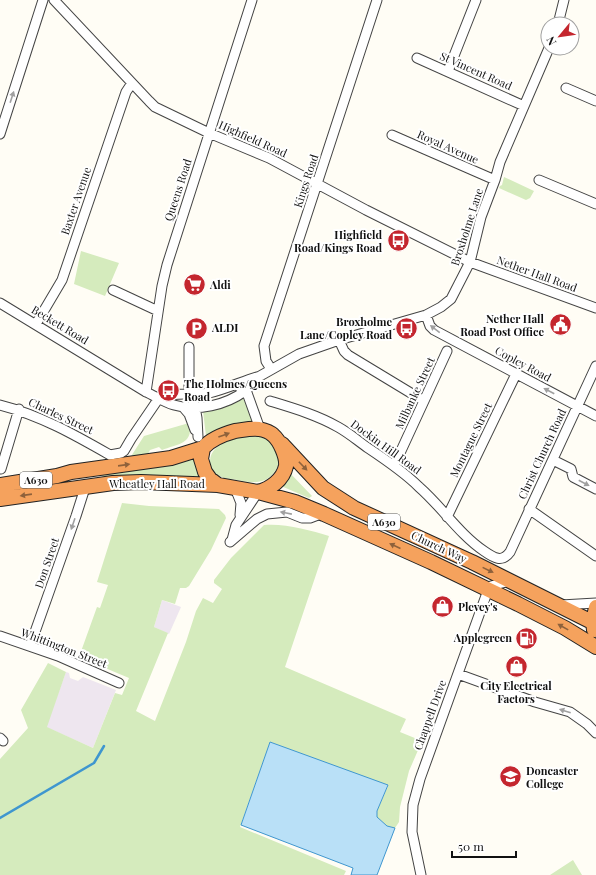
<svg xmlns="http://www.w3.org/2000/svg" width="596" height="875" font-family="'Playfair Display',serif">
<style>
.industrial{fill:#eee6ef}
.green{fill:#d5ebbd}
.water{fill:#b9e0f7;stroke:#3f96cf}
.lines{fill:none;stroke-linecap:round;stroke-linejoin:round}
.stream{stroke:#3f96cf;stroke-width:2.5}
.minor-casing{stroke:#444;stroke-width:11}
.highway-casing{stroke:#222;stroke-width:16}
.minor{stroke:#fff;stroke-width:9}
.highway{stroke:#f5a25d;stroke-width:14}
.oneway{fill:#a0a0a0}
.oneway2{fill:#8e613b}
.labels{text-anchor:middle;stroke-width:4;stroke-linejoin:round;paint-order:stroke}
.shield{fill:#fff;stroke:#585858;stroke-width:1}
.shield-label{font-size:10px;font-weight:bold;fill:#111}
.street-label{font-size:11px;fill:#111;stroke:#fff}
.poi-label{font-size:11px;font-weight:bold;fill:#111;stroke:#fff;text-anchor:start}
</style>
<rect width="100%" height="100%" fill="#fffdf5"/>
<path class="industrial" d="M162,600L181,607L169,634L154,627Z
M66,672L69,673L70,678L78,681L83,677L116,690L93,748L46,727Z"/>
<path class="green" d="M504,177L534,191L530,198L526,200L499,188L500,186L502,185Z
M81,251L119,263L105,296L74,284Z
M243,398L254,423L214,432L206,436L203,411L221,407Z
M189,423C194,444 178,444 162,450L159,447L150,450L148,454L130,458L144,436Z
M251,436H259L272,442C274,448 278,454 279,459C279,464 278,467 275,471C266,485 251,483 237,480C230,479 221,478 216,474C212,471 209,465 210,461C211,442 237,438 251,436Z
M195,456L202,479L163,476L103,479L102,474Z
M289,472L312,496L309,498L281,486Z
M122,503L149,506L219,509L225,515L226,518L211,550L189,586L186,588H180L175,604L162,600L154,627L168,633L136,711L155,721L186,642L196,611L203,598L213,603L222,589L214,583V580L231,558L264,525C284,523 310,530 329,536L285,667L406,719L400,732L422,741L409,771L400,807L399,822L395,828L387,826L377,817V811L388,786L270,742L240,827L346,871L344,875H0V759L28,728L21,710L48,663L66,672L47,727L93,748L115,693L122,695L129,678L79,657L97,607L100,608L108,585L97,582Z
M573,860L582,875H550Z"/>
<path class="water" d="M270,742L388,785L377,811V817L387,826L395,828L377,875H351L353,868L241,825Z"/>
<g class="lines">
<path class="stream" d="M0,818L94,763L104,746"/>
<defs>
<path id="minor" d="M54,0L149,101L155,107L209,133L269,158L366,210L470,262L596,308
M558,24L564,0
M417,58L524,106
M448,71L476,0
M566,88L596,101
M0,134L43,0
M392,135L495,180
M539,180L596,204
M113,290L158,311
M0,303L146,392C155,396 164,402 174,405C197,412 226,405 245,391C250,387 255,381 260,376C243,381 226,389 209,393C193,396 174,391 159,398L131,439L124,451L121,453L110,455
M426,315L430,326L434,330L596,416
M36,324L62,280L126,92L132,83
M339,340L344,351L348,355L424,401
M189,347V389L195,407L197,418L198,437
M271,369L266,361L264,346L377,0
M260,376L299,354L339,340L426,315L441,307L451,299L470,262L481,217L495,180L500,162L549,48
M241,390H246L260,429
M146,392L162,286L167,265L252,0
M270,401C293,408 317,415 338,427C349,433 358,441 368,448C386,460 404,472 419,487C442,507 459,534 484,551C494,558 502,563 510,552L596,366
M0,405C40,415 75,435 110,455
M183,407L189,414L195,430
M553,460L571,469L573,477L596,489
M394,466L447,351
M1,469L19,409
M235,488L241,503L240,515
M529,509L596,556
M447,517L516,374
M232,540L236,525L258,492
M230,542L257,519L267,514L287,512L302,518H310L323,513
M561,605L596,603
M0,636L58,656L119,683
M30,646L76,516L84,491V487
M458,674L535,702L570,712L587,724L596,733
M0,738L3,741
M421,875L412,832L413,805L420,779L488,590L491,586L509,581"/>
<path id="highway" d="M282,444L323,488L354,508L472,562L596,624
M0,485L57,476L71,472L171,458L203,448
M258,492C270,489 283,480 286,466C287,457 280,441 273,435C270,432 264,430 259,429C251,428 243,430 235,431C224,434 211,439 203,448L201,459L205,472L210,479L218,485L258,492L295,502L324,514L431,562L518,604L565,628L596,647
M0,499L113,483L141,482L218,485
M594,630L593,622L596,607"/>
</defs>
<use href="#minor" class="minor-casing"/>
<use href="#highway" class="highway-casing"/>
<use href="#minor" class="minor"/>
<use href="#highway" class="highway"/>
</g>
<defs><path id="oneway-solid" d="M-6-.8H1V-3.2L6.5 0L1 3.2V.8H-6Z"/></defs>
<g class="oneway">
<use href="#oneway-solid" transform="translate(12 97) rotate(-72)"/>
<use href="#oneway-solid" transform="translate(435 329) rotate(-142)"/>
<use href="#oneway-solid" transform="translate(549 391) rotate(-152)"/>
<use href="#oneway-solid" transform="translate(584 483) rotate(28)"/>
<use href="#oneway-solid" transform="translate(286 513) rotate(-169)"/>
<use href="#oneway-solid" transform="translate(73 524) rotate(109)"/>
<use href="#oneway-solid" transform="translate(565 711) rotate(-162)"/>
</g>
<g class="oneway2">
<use href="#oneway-solid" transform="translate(224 435) rotate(-20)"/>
<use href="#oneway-solid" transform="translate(124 465) rotate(-8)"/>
<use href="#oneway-solid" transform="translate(303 466) rotate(46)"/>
<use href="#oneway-solid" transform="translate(26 495) rotate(172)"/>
<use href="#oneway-solid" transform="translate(395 546) rotate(-156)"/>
<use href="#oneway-solid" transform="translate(488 570) rotate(26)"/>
<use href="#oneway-solid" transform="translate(563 627) rotate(-151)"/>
</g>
<defs>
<symbol id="bus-disc" viewBox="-11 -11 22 22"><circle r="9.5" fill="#c4262e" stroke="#fff"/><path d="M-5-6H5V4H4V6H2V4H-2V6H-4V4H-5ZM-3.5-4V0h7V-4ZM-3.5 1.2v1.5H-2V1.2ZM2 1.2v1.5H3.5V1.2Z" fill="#fff"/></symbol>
<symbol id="supermarket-disc" viewBox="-11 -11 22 22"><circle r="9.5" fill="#c4262e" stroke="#fff"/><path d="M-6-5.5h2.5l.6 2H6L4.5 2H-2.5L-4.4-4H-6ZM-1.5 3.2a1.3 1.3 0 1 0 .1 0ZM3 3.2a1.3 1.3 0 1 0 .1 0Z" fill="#fff"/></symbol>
<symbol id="civic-disc" viewBox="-11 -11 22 22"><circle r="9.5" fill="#c4262e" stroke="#fff"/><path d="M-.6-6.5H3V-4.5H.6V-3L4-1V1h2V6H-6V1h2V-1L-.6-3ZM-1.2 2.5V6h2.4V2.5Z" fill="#fff"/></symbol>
<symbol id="parking-disc" viewBox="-11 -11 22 22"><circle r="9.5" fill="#c4262e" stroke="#fff"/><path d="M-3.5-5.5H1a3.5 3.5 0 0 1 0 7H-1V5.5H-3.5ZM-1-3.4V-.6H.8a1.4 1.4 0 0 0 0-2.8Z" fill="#fff"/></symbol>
<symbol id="shop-disc" viewBox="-11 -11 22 22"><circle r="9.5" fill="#c4262e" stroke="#fff"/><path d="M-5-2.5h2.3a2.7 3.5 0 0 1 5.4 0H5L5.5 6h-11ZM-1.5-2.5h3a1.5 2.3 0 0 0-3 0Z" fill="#fff"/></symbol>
<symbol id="fuel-disc" viewBox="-11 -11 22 22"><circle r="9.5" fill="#c4262e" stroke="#fff"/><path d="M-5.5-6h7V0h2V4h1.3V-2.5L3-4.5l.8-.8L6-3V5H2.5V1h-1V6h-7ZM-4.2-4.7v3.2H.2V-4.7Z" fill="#fff"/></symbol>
<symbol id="university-disc" viewBox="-11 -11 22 22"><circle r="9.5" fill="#c4262e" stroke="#fff"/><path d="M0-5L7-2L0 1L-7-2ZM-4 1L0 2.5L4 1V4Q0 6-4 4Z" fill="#fff"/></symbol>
</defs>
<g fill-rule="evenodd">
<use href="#bus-disc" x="386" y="228" width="25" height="25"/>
<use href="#supermarket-disc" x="182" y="272" width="25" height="25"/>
<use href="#civic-disc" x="548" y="312" width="25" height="25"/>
<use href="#parking-disc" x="184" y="316" width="25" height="25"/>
<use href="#bus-disc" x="394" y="316" width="25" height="25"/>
<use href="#bus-disc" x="156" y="378" width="25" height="25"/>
<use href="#shop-disc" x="430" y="594" width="25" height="25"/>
<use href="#fuel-disc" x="514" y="626" width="25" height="25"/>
<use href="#shop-disc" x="504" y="654" width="25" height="25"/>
<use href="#university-disc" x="498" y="764" width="25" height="25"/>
</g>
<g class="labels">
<g class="shield">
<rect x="20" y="472" width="32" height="16" rx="3"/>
<rect x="368" y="514" width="32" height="16" rx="3"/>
</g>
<g class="shield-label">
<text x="36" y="484">A630</text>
<text x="384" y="526">A630</text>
</g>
<g class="street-label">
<text transform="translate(476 71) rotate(24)" y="4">St Vincent Road</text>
<text transform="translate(253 139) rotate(24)" y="4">Highfield Road</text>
<text transform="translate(448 147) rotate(24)" y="4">Royal Avenue</text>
<text transform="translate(306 181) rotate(-72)" y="4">Kings Road</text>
<text transform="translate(178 190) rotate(-72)" y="4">Queens Road</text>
<text transform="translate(76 201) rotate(-71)" y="4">Baxter Avenue</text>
<text transform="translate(467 227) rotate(-72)" y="4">Broxholme Lane</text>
<text transform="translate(537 274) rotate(20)" y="4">Nether Hall Road</text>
<text transform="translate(60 325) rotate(31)" y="4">Beckett Road</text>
<text transform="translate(523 364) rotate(28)" y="4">Copley Road</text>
<text transform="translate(415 393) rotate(-65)" y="4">Milbanke Street</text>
<text transform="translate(61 416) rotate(25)" y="4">Charles Street</text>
<text transform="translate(471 440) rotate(-64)" y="4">Montague Street</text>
<text transform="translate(386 447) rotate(36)" y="4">Dockin Hill Road</text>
<text transform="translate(542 454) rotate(-65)" y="4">Christ Church Road</text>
<text x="157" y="488">Wheatley Hall Road</text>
<text transform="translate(439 547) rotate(25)" y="4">Church Way</text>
<text transform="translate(47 563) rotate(-71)" y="4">Don Street</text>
<text transform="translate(64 648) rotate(21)" y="4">Whittington Street</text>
<text transform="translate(430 715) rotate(-70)" y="4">Chappell Drive</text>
</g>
<g class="poi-label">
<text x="382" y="239" text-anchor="end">Highfield<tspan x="382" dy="13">Road/Kings Road</tspan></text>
<text x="210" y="289">Aldi</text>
<text x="544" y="323" text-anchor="end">Nether Hall<tspan x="544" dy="13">Road Post Office</tspan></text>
<text x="392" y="326" text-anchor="end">Broxholme<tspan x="392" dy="13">Lane/Copley Road</tspan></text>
<text x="212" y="332">ALDI</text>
<text x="184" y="388">The Holmes/Queens<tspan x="184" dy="13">Road</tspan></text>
<text x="458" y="611">Plevey's</text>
<text x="512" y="642" text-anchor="end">Applegreen</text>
<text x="516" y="690" text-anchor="middle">City Electrical<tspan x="516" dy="13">Factors</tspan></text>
<text x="526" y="775">Doncaster<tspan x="526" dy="13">College</tspan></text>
</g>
</g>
<g transform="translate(560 36) rotate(241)"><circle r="19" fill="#ffffff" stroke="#a0a0a0"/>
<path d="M0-3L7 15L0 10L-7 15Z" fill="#c4262e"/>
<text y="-6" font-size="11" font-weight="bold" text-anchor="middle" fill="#111111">N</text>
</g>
<path d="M452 851v6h64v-6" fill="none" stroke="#111111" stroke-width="2"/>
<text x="458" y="851" font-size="12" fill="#111111" stroke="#ffffff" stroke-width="3" paint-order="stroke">50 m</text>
</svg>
